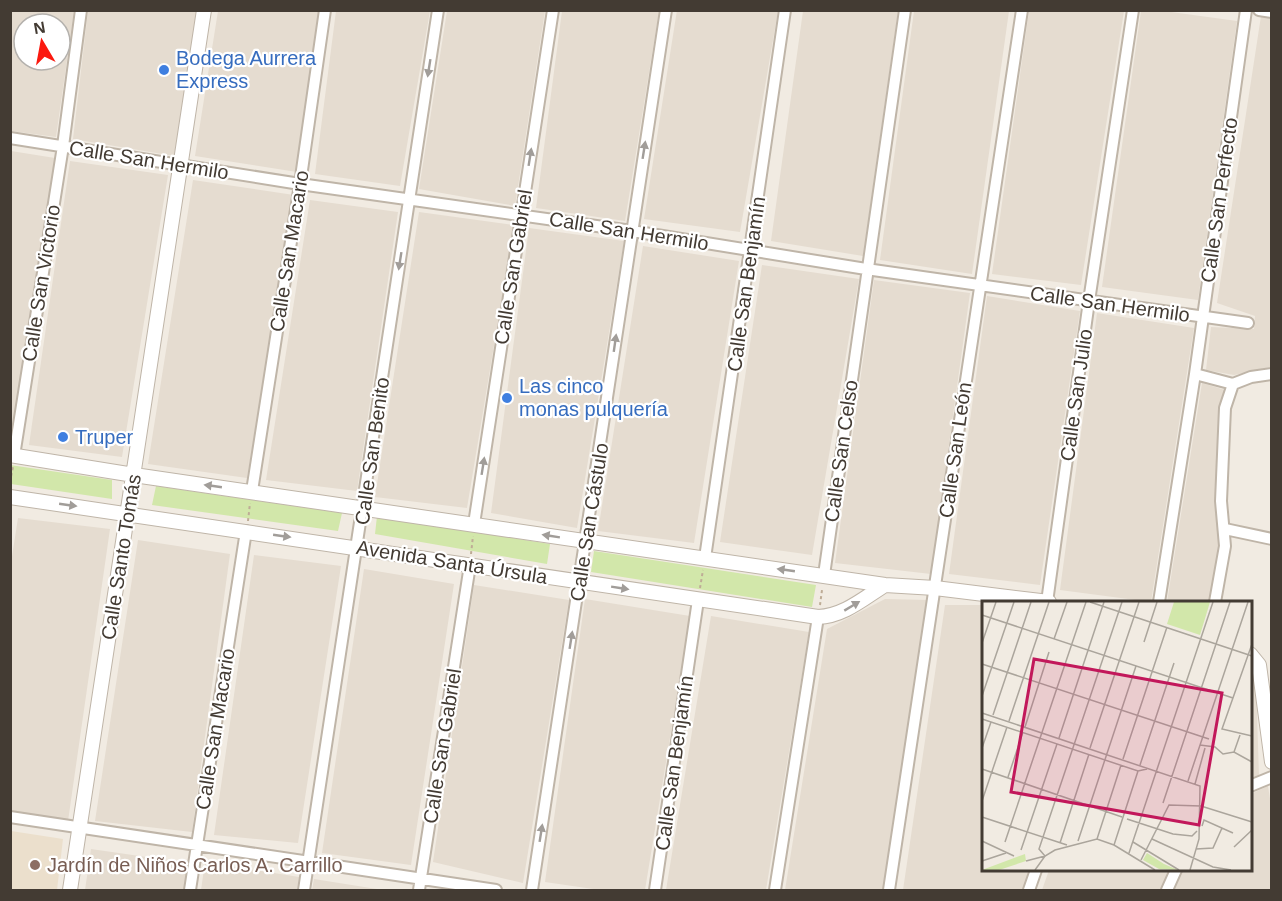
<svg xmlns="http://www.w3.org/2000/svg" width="1282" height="901" font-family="Helvetica,sans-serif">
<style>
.residential{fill:#e5dcd0;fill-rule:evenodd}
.education{fill:#ebdfcc}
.green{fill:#d2e7aa}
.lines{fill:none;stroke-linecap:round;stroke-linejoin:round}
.minor-casing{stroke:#bfb5a8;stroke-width:14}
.tertiary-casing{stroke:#bfb5a8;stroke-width:16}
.path{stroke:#beac96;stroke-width:2;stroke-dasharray:3 3;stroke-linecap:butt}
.minor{stroke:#fff;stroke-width:10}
.tertiary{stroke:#fff;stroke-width:14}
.oneway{fill:#a19d99}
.shop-dot{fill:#3f7fe0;stroke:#fff;stroke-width:2}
.education-dot{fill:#8d6e63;stroke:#fff;stroke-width:2}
.labels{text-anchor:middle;stroke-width:4.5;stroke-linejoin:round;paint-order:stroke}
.shop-label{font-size:20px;fill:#366cbe;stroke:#fff;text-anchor:start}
.street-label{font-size:20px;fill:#433b33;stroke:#fff}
.education-label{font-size:20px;fill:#785e54;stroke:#fff;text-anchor:start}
.inset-road{fill:none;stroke:#aba59c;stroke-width:1.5}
.view{fill:#c2185b;fill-opacity:0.15;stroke:#c2185b;stroke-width:3}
.inset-edge{fill:none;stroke:#433b33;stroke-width:3}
</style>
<rect width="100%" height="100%" fill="#f1ebe2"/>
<path class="residential" d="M11,10L74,11L56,137L11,131ZM24,24H60V60H24Z
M677,10L778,11L740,232L644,219Z
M88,11H198L174,156L73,139Z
M218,11H319L297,172L195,156Z
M336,11H430L400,186L315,174Z
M447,11H545L515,206L419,189Z
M562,11H659L625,221L536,208Z
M803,11H898L863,256L771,241Z
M914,11H1009L972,274L880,260Z
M1029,11H1124L1081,285L992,274Z
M1141,11H1164L1237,21L1198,300L1102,287Z
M1261,16L1271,17V367L1234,375L1206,370L1211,327L1254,329L1255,316L1217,303Z
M11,151L55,158L11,441L10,151Z
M70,161L168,175L122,457L29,445Z
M193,180L294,195L247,478L148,464Z
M310,200L398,212L357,491L266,480Z
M419,212L514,225L467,508L375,497Z
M529,228L624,241L577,528L491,513Z
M643,246L739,261L694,543L598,531Z
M762,265L859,279L812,555L720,542Z
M874,280L970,293L931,574L835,563Z
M987,296L1080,311L1040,585L949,574Z
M1097,313L1194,328L1151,602L1060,590Z
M1202,383L1225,390L1215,510L1223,548L1210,602H1167Z
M18,518L110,529L68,821L11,811L10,569Z
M138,540L230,554L192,832L95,821Z
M254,555L341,566L298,843L214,835Z
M364,569L454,584L411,865L322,853Z
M474,585L569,600L523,883L433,862Z
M585,599L690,616L645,890H600L545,882Z
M885,599L929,600L885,890H785L827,629Z
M945,605H983L984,870H1035L1028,890H903Z
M711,616L809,632L766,890H666Z
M1250,668L1256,681L1259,777L1250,781Z
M1268,786L1272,811L1271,890H1042L1049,870H1250L1251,794Z
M91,849L188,863L184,890H85Z
M205,862L299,877L297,890H201Z
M314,879L383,890H312Z"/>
<path class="education" d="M11,831L63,839L57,890H11Z"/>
<path class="green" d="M10,465L112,480V499L11,484Z
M156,486L342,513L338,531L152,505Z
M377,516L550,544L547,564L375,534Z
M594,551L816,585L812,607L591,572Z"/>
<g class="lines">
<defs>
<path id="minor" d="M1259,10L1272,12
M10,138L300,184L632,231L866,269L1248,323
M1195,374L1233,384
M1233,384L1251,377L1272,374
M14,456L63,146L81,10
M252,491L300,184L325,10
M474,524L553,10
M1225,529L1272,539
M705,558L785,10
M824,575L905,10
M1047,602L1089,301L1133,10
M1159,602L1195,374L1246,10
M1215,602L1225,546L1221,501L1225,408L1233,384
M1250,786L1272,777
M10,817L496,890
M190,890L246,531
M304,890L438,10
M419,890L470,565
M532,890L666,10
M655,890L698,600
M775,890L818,617
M889,890L1022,10
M1029,890L1036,870
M1167,890L1176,870"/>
<path id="tertiary" d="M10,455L134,475L885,585L935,588L1049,602
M10,497L818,617C844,616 864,598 885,585
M1250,654L1259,665L1272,762
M70,890L204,10"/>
</defs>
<use href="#minor" class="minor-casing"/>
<use href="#tertiary" class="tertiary-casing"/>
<path class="path" d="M10,482L13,467
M248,521L250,503
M471,554L473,536
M700,588L703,570
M820,605L822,590"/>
<use href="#minor" class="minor"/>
<use href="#tertiary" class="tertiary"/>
</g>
<defs><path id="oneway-solid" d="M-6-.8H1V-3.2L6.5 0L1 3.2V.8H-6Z" transform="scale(1.5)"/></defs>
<g class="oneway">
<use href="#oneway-solid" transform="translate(429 68) rotate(99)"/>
<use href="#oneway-solid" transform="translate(644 150) rotate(-81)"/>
<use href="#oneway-solid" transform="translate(530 157) rotate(-81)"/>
<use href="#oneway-solid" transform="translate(400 261) rotate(99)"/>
<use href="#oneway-solid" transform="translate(615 343) rotate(-82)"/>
<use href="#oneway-solid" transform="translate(483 466) rotate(-81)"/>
<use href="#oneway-solid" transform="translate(213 486) rotate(-172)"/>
<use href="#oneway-solid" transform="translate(68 505) rotate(8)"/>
<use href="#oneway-solid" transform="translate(282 536) rotate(8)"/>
<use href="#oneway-solid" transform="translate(551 536) rotate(-171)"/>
<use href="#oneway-solid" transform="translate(786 570) rotate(-172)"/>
<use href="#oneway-solid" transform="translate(620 588) rotate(9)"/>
<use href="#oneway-solid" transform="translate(852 606) rotate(-31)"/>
<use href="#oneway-solid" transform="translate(571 640) rotate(-81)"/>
<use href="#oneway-solid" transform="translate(541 833) rotate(-81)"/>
</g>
<g class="shop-dot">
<circle cx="164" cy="70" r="6"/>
<circle cx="507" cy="398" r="6"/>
<circle cx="63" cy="437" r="6"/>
</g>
<circle class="education-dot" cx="35" cy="865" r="6"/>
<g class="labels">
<g class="shop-label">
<text x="176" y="65">Bodega Aurrera<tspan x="176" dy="23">Express</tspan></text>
<text x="519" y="393">Las cinco<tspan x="519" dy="23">monas pulquería</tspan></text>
<text x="75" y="444">Truper</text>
</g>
<g class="street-label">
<text transform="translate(149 160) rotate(9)" y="7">Calle San Hermilo</text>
<text transform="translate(1219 200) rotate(-82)" y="7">Calle San Perfecto</text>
<text transform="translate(629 231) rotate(9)" y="7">Calle San Hermilo</text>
<text transform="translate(289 251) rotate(-81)" y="7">Calle San Macario</text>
<text transform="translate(513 267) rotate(-81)" y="7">Calle San Gabriel</text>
<text transform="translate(41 283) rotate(-81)" y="7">Calle San Victorio</text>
<text transform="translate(746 284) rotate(-82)" y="7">Calle San Benjamín</text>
<text transform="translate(1110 304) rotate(8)" y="7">Calle San Hermilo</text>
<text transform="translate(1076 395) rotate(-82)" y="7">Calle San Julio</text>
<text transform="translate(955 450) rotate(-82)" y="7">Calle San León</text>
<text transform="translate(372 451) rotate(-82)" y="7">Calle San Benito</text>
<text transform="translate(841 451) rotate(-82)" y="7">Calle San Celso</text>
<text transform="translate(589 522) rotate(-81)" y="7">Calle San Cástulo</text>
<text transform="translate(121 557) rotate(-81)" y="7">Calle Santo Tomás</text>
<text transform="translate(452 562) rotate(9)" y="7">Avenida Santa Úrsula</text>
<text transform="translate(215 729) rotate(-81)" y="7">Calle San Macario</text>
<text transform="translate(442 746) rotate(-81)" y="7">Calle San Gabriel</text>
<text transform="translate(674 763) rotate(-82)" y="7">Calle San Benjamín</text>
</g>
<g class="education-label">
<text x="47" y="872">Jardín de Niños Carlos A. Carrillo</text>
</g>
</g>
<g transform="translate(982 601)">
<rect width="270" height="270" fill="#f1ebe2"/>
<path d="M192,1H228L218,34L185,23ZM165,252L182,263L196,269L177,268L161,259ZM43,253L44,260L17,269H0Z" fill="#d2e7aa"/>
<path class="inset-road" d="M108,1L270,55M0,14L251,97M72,38L85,1M162,41L175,1M0,42L14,1M270,43L240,128L270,135M0,63L227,138M0,95L32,1M0,112L218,185L217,238L208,269M11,114L49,1M0,118L156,170L165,168M27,120L67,1M43,126L67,51M77,137L122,1M218,144L233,146L241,153L252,151L270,161M0,147L9,121M108,147L157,1M252,151L258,134M141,158L185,26M158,164L192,62M0,168L140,216M26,176L41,131M206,180L266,1M213,183L223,147M0,200L25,126M181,202L248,1M0,216L85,244M145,218L191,233L210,235L215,230M220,225L222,219L251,232M115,238L139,164M170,238L231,266L249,269M0,240L32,255M96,240L154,65M23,241L104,1M151,241L197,269M78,242L107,153M132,244L156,170M252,246L270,229M214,248L231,247L240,227M39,249L75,143M147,252L231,1M159,259L187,204L219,205L270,221M0,260L24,252M44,260L63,255L57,248L61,236L140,1M53,269L63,255L73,249L115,238L132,244L173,269"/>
<path class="view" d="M52,58L240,92L217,224L29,191Z"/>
<rect width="270" height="270" class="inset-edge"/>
</g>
<rect width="1282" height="901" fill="none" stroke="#433b33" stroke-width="24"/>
<g transform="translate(42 42) rotate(350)"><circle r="28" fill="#ffffff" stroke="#b4b1ad" stroke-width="1.5"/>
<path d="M0-4.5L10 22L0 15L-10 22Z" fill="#fb190f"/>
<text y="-9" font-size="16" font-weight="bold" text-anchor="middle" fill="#433b33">N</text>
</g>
</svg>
